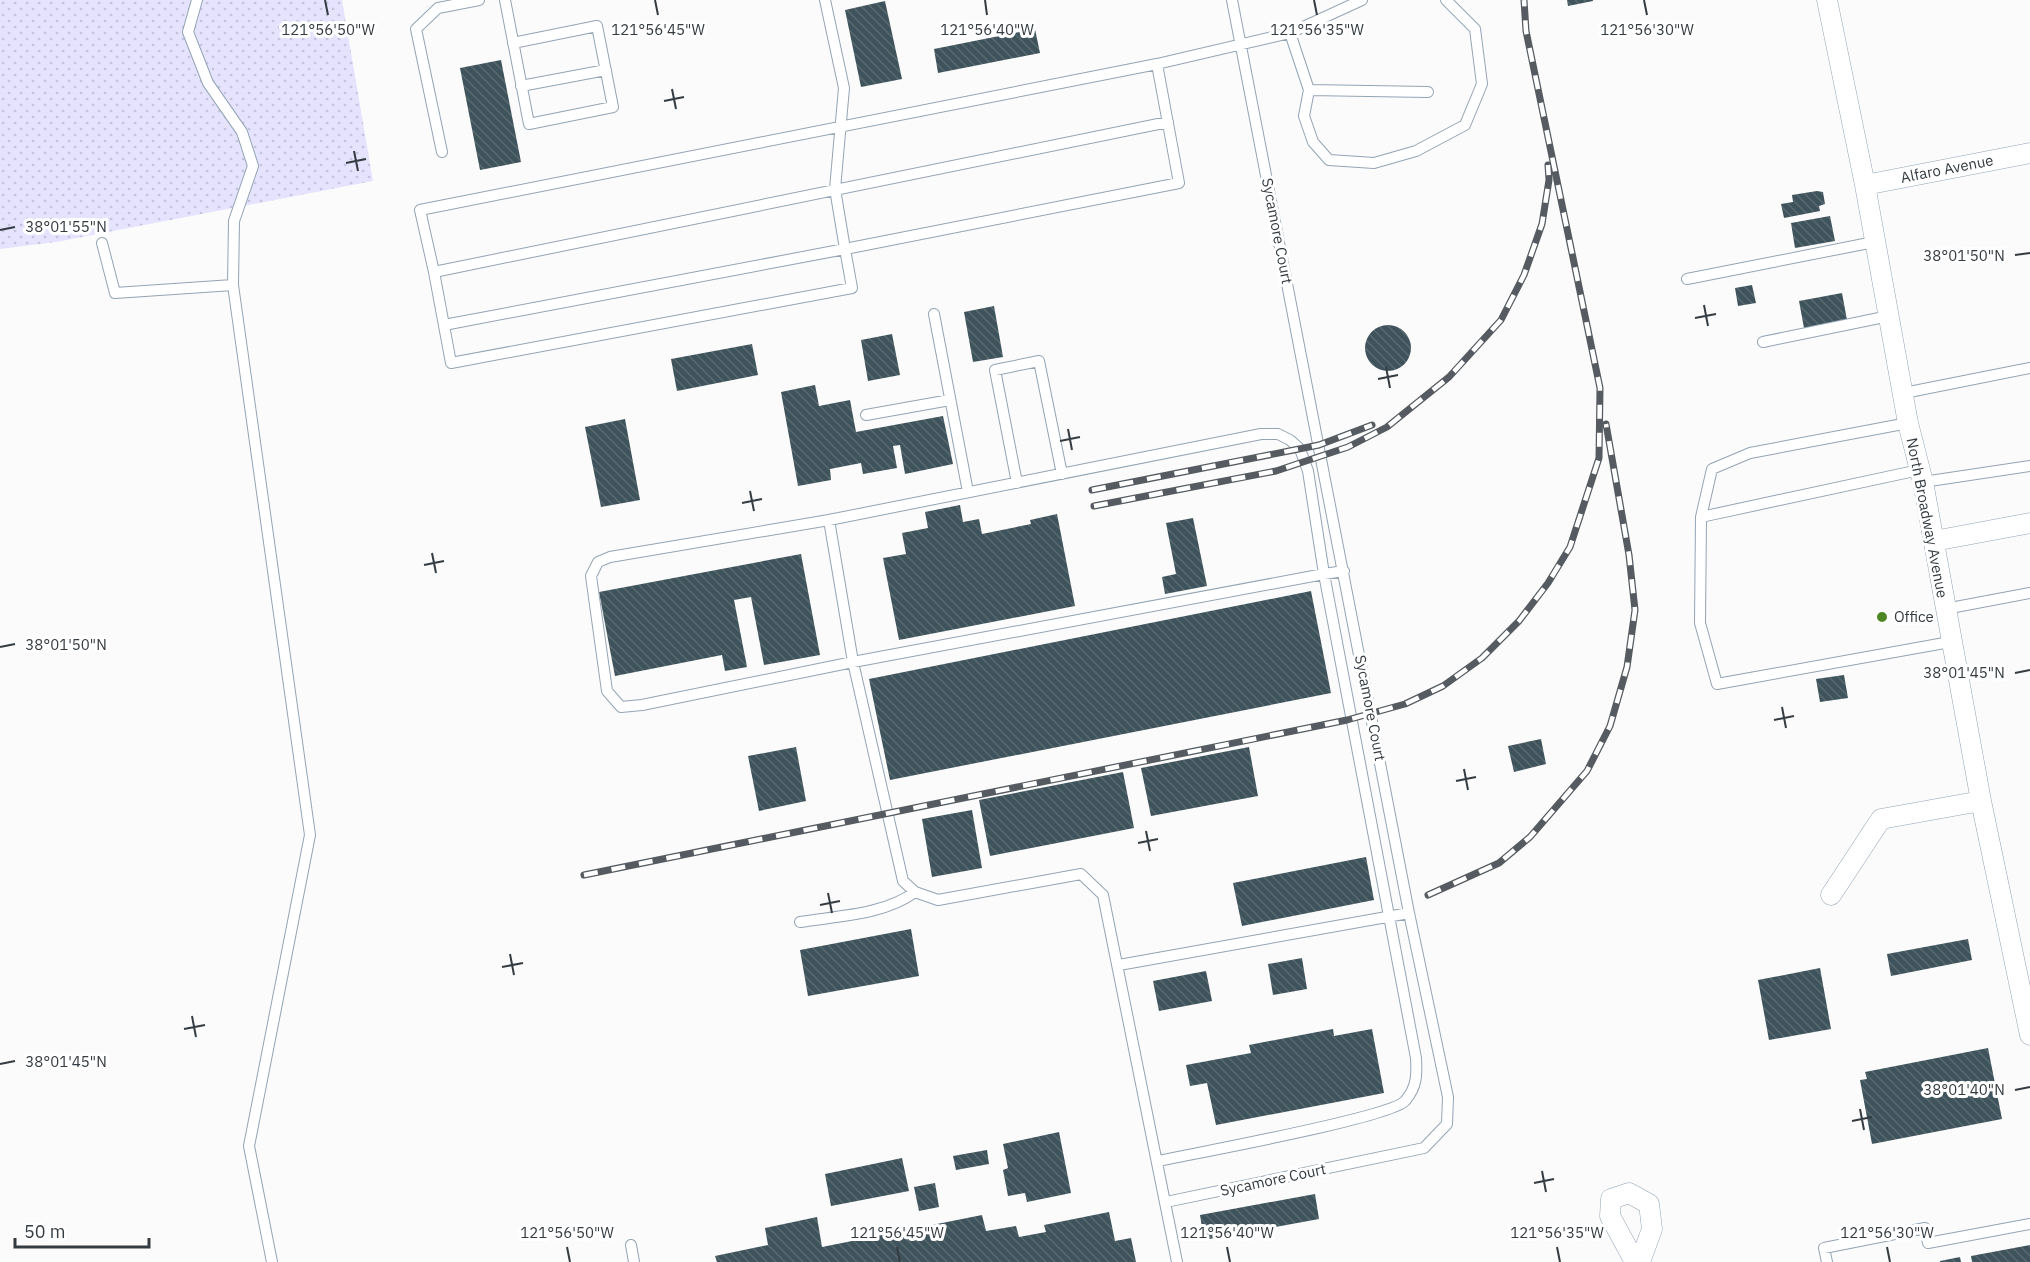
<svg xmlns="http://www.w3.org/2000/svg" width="2030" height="1262" font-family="'IBM Plex Sans',sans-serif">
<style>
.grass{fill:url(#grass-dots)}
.building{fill:url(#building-back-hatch)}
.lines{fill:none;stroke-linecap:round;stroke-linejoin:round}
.lane-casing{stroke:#93a4b4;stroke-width:12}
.street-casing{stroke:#93a4b4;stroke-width:21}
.lane{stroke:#fff;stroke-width:10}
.street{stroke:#fff;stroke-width:20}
.rail-casing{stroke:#555b60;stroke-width:7}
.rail{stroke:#fff;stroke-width:4.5;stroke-dasharray:14;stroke-linecap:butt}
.ticks{fill:none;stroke:#343b41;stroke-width:2}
.poi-dot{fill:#4d8623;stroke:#fff;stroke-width:2}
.labels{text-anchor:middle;stroke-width:6;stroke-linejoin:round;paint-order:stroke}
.street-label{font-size:15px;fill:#343b41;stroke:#fff}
.poi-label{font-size:15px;fill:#343b41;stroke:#fff;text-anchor:start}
.ticks-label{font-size:15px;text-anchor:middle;fill:#343b41;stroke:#fff;stroke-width:6;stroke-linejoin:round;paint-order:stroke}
</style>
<defs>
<pattern id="grass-dots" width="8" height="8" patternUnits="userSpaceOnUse" patternTransform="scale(1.5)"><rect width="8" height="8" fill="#e6e3ff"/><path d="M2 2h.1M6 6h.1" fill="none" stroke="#c6c4dc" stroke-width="1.8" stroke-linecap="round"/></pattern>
<pattern id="building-back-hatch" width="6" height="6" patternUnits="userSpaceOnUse" patternTransform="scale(1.5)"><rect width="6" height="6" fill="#3e535b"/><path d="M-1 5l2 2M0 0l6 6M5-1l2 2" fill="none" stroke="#586a70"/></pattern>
</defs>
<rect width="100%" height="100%" fill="#fbfbfb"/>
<path class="grass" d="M0,0H342L373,181L56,242L0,249Z"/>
<path class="building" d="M1567,0H1593V1L1568,6Z
M885,1L902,79L861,87L845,10Z
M1035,29L1040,53L938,73L934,49Z
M501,60L521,162L480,170L460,68Z
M1817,191L1823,192L1825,204L1819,206L1820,211L1784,218L1781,204L1793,202L1792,195Z
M1830,216L1835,241L1795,248L1791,223Z
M1752,285L1756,303L1738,306L1735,288Z
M1842,293L1847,320L1804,328L1799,301Z
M994,306L1003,357L973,362L964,312Z
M1365 348a23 23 0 1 1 46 0a23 23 0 1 1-46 0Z
M892,334L900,375L868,381L861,340Z
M752,344L758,375L677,391L671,359Z
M815,385L819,406L850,400L856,432L943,416L953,464L905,474L900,445L893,446L897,468L863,474L861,463L830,469L831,480L798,486L781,392Z
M625,419L640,500L601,507L585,427Z
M960,505L963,522L979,519L982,534L1031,524L1030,520L1057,514L1075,606L899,640L883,558L906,554L902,533L928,528L925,512Z
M1193,518L1207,586L1165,594L1162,577L1176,574L1166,523Z
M801,554L820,655L764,665L751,597L734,600L747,667L725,671L722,655L615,676L599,592Z
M1311,591L1331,693L890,780L869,679Z
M1844,675L1848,698L1820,702L1816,679Z
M1541,739L1546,764L1514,772L1508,746Z
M796,747L806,801L759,811L748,756Z
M1249,747L1258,796L1151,816L1141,768Z
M1123,772L1134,828L990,856L979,800Z
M972,810L982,868L932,877L922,819Z
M1366,857L1374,900L1242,926L1233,883Z
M911,929L919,976L808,996L800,950Z
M1968,939L1972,960L1891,976L1887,954Z
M1302,958L1307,989L1273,995L1268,964Z
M1820,968L1831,1029L1769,1040L1758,980Z
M1206,971L1212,1001L1159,1011L1153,981Z
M1333,1029L1334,1036L1372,1029L1384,1093L1216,1125L1207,1083L1190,1086L1186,1065L1251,1053L1249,1045Z
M1988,1048L2002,1119L1872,1144L1860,1080L1867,1079L1865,1072Z
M1059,1132L1071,1193L1027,1202L1025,1193L1008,1196L1003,1170L1008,1168L1003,1144Z
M987,1150L989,1164L956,1170L953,1156Z
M902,1158L909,1191L831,1206L825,1174Z
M935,1183L939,1207L919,1211L914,1187Z
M1315,1194L1319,1219L1204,1240L1200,1215Z
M1109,1212L1115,1241L1131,1238L1136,1262H717L715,1256L768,1245L765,1228L817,1217L822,1247L982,1215L986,1231L1016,1226L1019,1237L1046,1232L1044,1225Z
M2030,1245V1262H1972L1971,1256Z
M1960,1257L1961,1262H1940V1261Z"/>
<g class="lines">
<defs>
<path id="lane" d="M197,0L188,32L208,83L242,132L253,166L234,221L233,285
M505,0L529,124L613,107L597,26L513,43
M825,0L844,88L835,189L845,249L1179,183L1157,64L420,210L434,272L1168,122
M1290,33L1309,90L1304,116L1313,142L1329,160L1374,163L1416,151L1465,125L1482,84L1475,29L1446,0
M1157,64L1290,33L1362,0
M521,86L606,70
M1309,90L1428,92
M442,152L416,29L438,8L479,0
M102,243L115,293L233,285L310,835L249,1146L272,1262
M434,272L451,363L852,288L845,249L444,325
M1687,279L1874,242
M934,314L968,492
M1763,342L1889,316
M1904,393L2030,368
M866,415L950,400
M1908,423L1750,453L1712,469L1701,517L1700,623L1717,684L1950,642
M1923,482L2030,466
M1017,483L995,370L1039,361L1062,474
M1701,517L1919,470
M829,520L853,662L903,881L915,892L938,900L1081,874L1103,895L1177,1262
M1945,609L2030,593
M800,922C837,916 884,915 915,892
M1119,965L1409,913
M1158,1161C1195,1153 1389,1118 1405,1101C1417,1087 1417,1075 1416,1058L1324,574L1308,471L1300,449L1290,440L1278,434H1261L829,520L610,557L598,562L591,576L607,691L621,707L642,705L853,662L1324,574L1344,571
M1166,1202L1424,1148L1447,1124L1448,1097L1409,913L1232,0
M631,1245L634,1262
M1827,1262L1824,1248L1925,1228L1928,1243L2030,1224"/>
<path id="street" d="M1827,0L1865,185L1908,423L1923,482L1981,801L2030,1035
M1865,185L2030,153
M1934,541L2030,523
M1831,895L1881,819L1981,801
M1635,1262L1610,1216L1611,1199L1629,1193L1649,1204L1652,1229L1640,1262"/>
</defs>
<use href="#lane" class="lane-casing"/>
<use href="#street" class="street-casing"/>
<use href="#lane" class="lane"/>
<use href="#street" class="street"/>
<defs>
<path id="rail" d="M1092,490L1319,445L1372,425
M1094,506L1276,471L1348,447L1387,427L1449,377L1501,320L1524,275L1542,224L1549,180L1548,165
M584,875L1347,720L1405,704L1443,686L1482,658L1519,621L1548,583L1570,547L1599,458L1600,388L1526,31L1524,0
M1428,895L1499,863L1530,837L1587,771L1610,726L1627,667L1635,610L1629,555L1606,424"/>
</defs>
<use href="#rail" class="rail-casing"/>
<use href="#rail" class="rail"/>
</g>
<path class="ticks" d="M325,0L328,15M655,0L658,15M985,0L987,15M1314,0L1317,15M1644,0L1647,15M672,89L676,109M664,101L684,97M354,151L358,171M346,163L366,159M0,230L15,227M2015,255L2030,253M1704,305L1708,326M1695,318L1716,314M1386,367L1390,388M1378,379L1398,375M1068,429L1072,450M1060,441L1080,437M750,491L754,511M742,503L762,499M432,553L436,573M424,565L444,561M0,647L15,644M2015,673L2030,670M1782,707L1786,728M1774,720L1794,716M1464,769L1468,790M1456,781L1476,777M1146,831L1150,851M1138,843L1158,839M828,893L832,913M820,905L840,901M510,954L514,975M502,967L523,963M192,1016L196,1037M184,1029L205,1025M0,1064L15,1061M2015,1090L2030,1087M1860,1109L1864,1130M1852,1121L1872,1117M1542,1171L1546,1192M1534,1183L1554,1179M567,1247L570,1262M897,1247L900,1262M1227,1247L1230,1262M1557,1247L1560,1262M1887,1247L1890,1262"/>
<circle class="poi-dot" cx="1882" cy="617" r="6"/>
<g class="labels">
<g class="street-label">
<text transform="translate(1947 169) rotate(-11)" y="5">Alfaro Avenue</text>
<text transform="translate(1277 231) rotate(79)" y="5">Sycamore Court</text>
<text transform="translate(1927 518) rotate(79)" y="5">North Broadway Avenue</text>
<text transform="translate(1370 708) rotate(79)" y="5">Sycamore Court</text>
<text transform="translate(1273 1180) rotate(-12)" y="5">Sycamore Court</text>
</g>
<g class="poi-label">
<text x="1894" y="622">Office</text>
</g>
</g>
<g class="ticks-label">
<text x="328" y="35">121°56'50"W</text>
<text x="658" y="35">121°56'45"W</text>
<text x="987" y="35">121°56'40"W</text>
<text x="1317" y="35">121°56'35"W</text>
<text x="1647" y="35">121°56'30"W</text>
<text x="66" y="232">38°01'55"N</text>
<text x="1964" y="261">38°01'50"N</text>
<text x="66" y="650">38°01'50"N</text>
<text x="1964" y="678">38°01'45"N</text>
<text x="66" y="1067">38°01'45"N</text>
<text x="1964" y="1095">38°01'40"N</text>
<text x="567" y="1238">121°56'50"W</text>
<text x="897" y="1238">121°56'45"W</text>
<text x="1227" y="1238">121°56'40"W</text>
<text x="1557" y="1238">121°56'35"W</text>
<text x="1887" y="1238">121°56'30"W</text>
</g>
<path d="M15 1238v9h134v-9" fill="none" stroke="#343b41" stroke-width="3"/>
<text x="24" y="1238" font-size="18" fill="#343b41" stroke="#ffffff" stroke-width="4.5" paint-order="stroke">50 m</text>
</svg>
